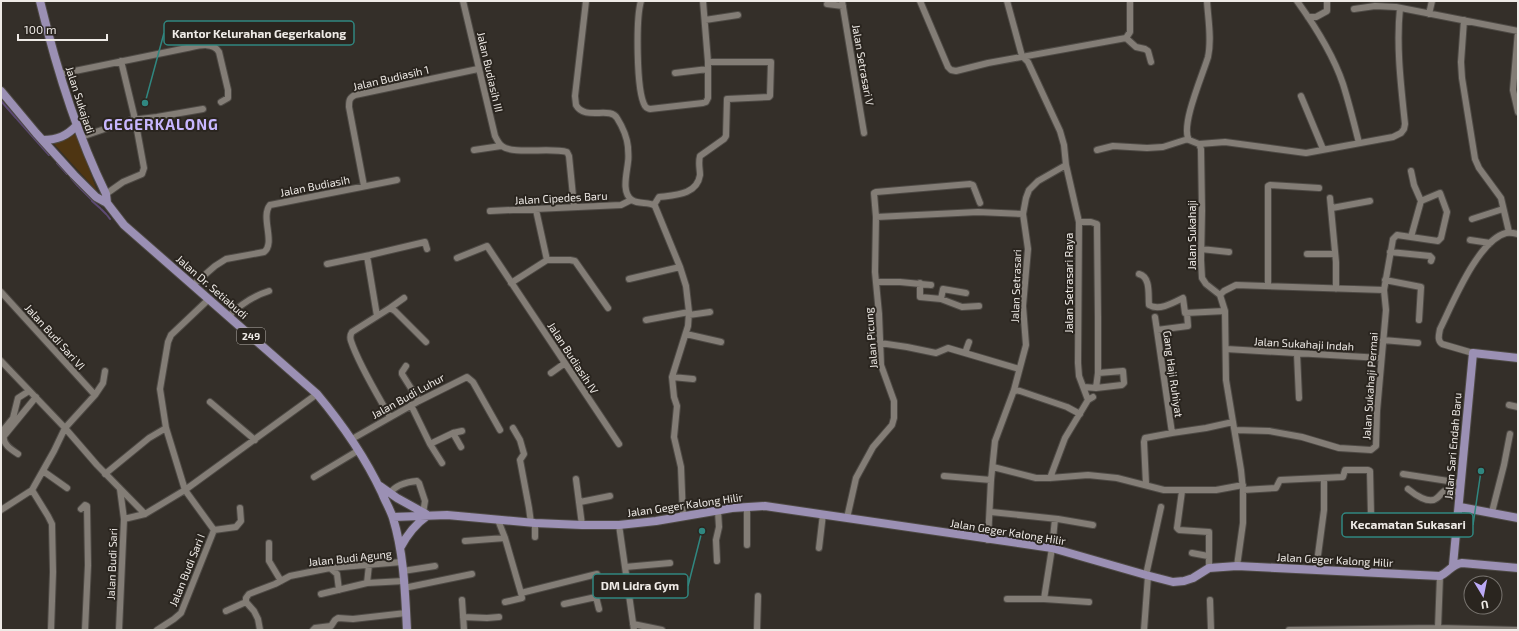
<svg xmlns="http://www.w3.org/2000/svg" width="1519" height="631" font-family="'Exo 2',sans-serif">
<style>
.green{fill:#4e3512}
.lines{fill:none;stroke-linecap:round;stroke-linejoin:round}
.stream{stroke:#5c4972;stroke-width:2}
.minor-casing{stroke:#4e4a45;stroke-width:8}
.major-casing{stroke:#4e4a45;stroke-width:10}
.minor{stroke:#837d76;stroke-width:6}
.major{stroke:#9b90b4;stroke-width:8}
.labels{text-anchor:middle;stroke-width:4;stroke-linejoin:round;paint-order:stroke}
.shield{fill:#2a251f;stroke:#b3afaa;stroke-width:1}
.shield-label{font-size:10px;font-weight:bold;fill:#eeeae6}
.street-label{font-size:11px;fill:#eeeae6;stroke:#2a251f}
.district-label{font-size:15px;font-weight:bold;letter-spacing:1px;fill:#c8b7ff;stroke:#2a251f}
.leader{fill:none;stroke:#308780;stroke-width:1.5}
.callout-dot{fill:#308780;stroke:#2a251f;stroke-width:1.5}
.callout{fill:#2a251f;stroke:#308780;stroke-width:1.5}
.callout-label{font-size:12px;text-anchor:middle;font-weight:bold;fill:#eeeae6}
</style>
<rect width="100%" height="100%" fill="#342f29"/>
<path class="green" d="M76,133L97,191L54,144Z"/>
<g class="lines">
<path class="stream" d="M1,101L16,118
M17,119L49,155
M57,163L67,174
M71,178L78,186
M79,187L92,200
M92,201L100,208
M101,209L106,214
M107,215L110,219"/>
<defs>
<path id="minor" d="M463,1L495,136C497,140 499,144 502,146C513,155 551,147 567,152L569,156L574,206
M586,1L575,96L576,105C585,121 610,106 617,118C622,126 627,137 628,147C628,152 629,157 628,162C627,173 621,193 632,200C639,205 649,201 655,206L680,267L686,286L689,312L688,326L672,377L674,397L677,406L674,437L681,467L683,517
M641,1C636,18 636,91 645,106C646,108 647,108 650,109L703,103L706,102L708,98V62L703,1
M842,1L864,133
M920,1L948,67L951,70L956,71L988,63L1126,38L1130,32V1
M1007,1L1022,56L1028,62L1060,131L1064,145L1066,165L1079,222L1078,363L1079,376L1088,400
M1207,1C1208,19 1212,39 1208,57C1203,74 1180,126 1189,140L1199,144L1201,149L1202,211L1201,260L1202,278L1206,284L1220,295L1225,311L1226,380L1241,470L1243,490V523L1237,566
M1297,1C1315,26 1333,54 1343,84C1349,103 1354,123 1359,143
M827,4L843,6
M1354,9L1375,6L1396,7L1518,31
M1429,14L1432,1
M1308,17H1316L1327,11V1
M705,20L738,15
M1464,20L1461,62L1462,78L1475,159L1479,168L1501,198L1509,232
M1518,31L1513,90L1518,112
M1126,38L1136,47L1145,49L1148,51L1151,62
M675,73L708,69
M60,74L187,48C197,46 213,41 219,52L228,90V98L221,102
M1301,96L1323,149
M81,137L131,120L157,117L203,109
M1199,144L1225,142L1306,153L1393,137L1401,133L1404,129L1405,124C1401,86 1396,46 1400,8
M474,150L501,146
M1097,150L1113,146L1147,148L1163,147L1188,139
M364,186L349,107C349,101 349,98 355,95L478,69
M106,194L123,182L142,174L144,168L135,119L121,61
M1330,198L1336,262V289
M654,205L659,197C675,195 697,195 700,175C700,169 698,163 700,156L724,139L726,136L727,99L769,97L770,96L771,62H708
M1332,208L1370,201
M490,211L621,205L631,200
M876,217L978,212L1023,214
M1472,219L1503,209
M1079,222H1091L1097,224L1098,318V373L1123,371L1124,383L1122,385L1096,388L1084,387
M1411,237L1421,201
M1470,240L1490,243
M1201,249L1229,252
M1390,252L1430,256L1432,258L1431,261
M1307,254H1335
M367,256L377,316
M457,258L487,246L619,444
M547,260H570L575,261L608,308
M327,264L370,255L425,242L427,249
M1139,274C1151,277 1148,295 1149,305C1159,311 1173,303 1183,298L1185,313L1225,311
M629,279L680,267
M1385,280L1421,287L1419,320
M876,282H900L931,285
M511,283L547,260L536,210
M920,283V297L941,299L962,307L979,306
M193,285L215,266L226,259L264,252C276,243 260,217 270,205L397,180
M1268,286V186L1270,185L1319,188
M1,292L95,395
M1220,295L1224,291L1236,285L1384,290
M941,299L943,289L966,293
M390,308L395,311L426,342
M689,315L710,312
M229,316C241,304 253,296 269,291
M1155,317L1172,433
M646,320L689,312
M1157,330L1188,326L1187,313
M686,334L721,342
M1383,340L1418,343
M880,343L907,347L936,353L948,348L1019,369
M1226,349L1381,358
M965,353L969,342
M1473,353L1442,344C1437,340 1439,335 1440,329C1452,305 1478,240 1506,233C1510,232 1514,233 1518,234
M1297,354L1299,398
M1,361L65,428L97,465L145,514
M406,366L402,372V374L419,401
M551,373L565,363
M672,377L693,379
M1096,388L1098,373
M1014,390L1020,391L1067,407L1080,414
M210,402L255,440
M411,405L430,444L442,463
M1509,405L1518,407
M390,417C377,394 359,365 351,341C350,338 350,335 352,332L390,308L404,298
M513,428L520,440L524,454L520,460L529,508L531,523
M1235,430L1269,431L1302,437L1339,448L1371,450L1376,446L1377,411L1386,310L1384,290L1393,239L1397,235L1438,241L1441,238L1447,212L1440,193L1421,201L1414,185L1411,171
M1,433L13,418L18,398L29,391
M453,433L461,447
M352,439L419,401L467,377L473,382L500,430
M430,444L453,433L462,431
M18,454C12,450 2,444 4,436L36,397
M993,467L1036,478H1050L1088,475L1117,478L1164,490H1216L1243,485
M43,471L67,488
M105,474L149,438L166,428
M1403,474L1461,483
M944,476L991,480
M314,477L359,450
M1050,478L1065,438L1088,400L1093,397
M576,479L582,525
M1146,484L1144,442L1145,438L1172,433L1206,428L1233,422
M120,489L124,519
M1408,489C1414,494 1429,505 1437,498C1441,495 1443,490 1447,490C1451,489 1456,492 1460,493
M32,490L48,516L52,524L53,572L51,630
M1243,490L1276,488L1280,480L1343,477L1345,470H1368L1370,471L1371,515
M1182,491L1177,528L1179,530L1209,532V568
M390,493C396,485 406,482 417,481L419,483L425,501L423,513
M580,502L610,496
M81,509L85,505L87,506L88,565L85,630
M1,510L32,490L54,451L65,428L95,395L103,383L105,371
M991,512L1058,519L1093,525
M1492,512L1504,465L1510,434
M847,518L856,478L873,447L892,425L894,418V401L881,365L879,314L875,272L876,217L874,193L876,192L970,184L973,185L980,203
M498,520L505,538L521,593L597,574
M535,523V537
M619,525L634,630
M214,530L236,527L241,521L240,508
M988,540L991,480L995,441L1014,390L1026,345L1023,306L1028,249L1023,214L1026,198L1029,190L1038,181L1066,165
M465,541L505,538
M269,543V561L281,581
M747,545V507
M819,548L823,514
M1192,553L1208,556
M717,561L716,540L719,527L718,511
M625,567L670,563
M330,568L337,574L339,590
M1316,570L1324,510V479
M403,571L435,566
M1146,575L1161,507
M367,583L369,565
M404,588L472,574
M321,594L367,583L404,581
M1007,599H1044L1089,602
M1044,599L1052,548L1055,519
M462,600L464,630
M1210,600L1211,630
M505,602L522,598L521,593
M564,604L596,597
M599,609L596,597L598,592L628,587
M226,611L246,602
M463,617L487,618L499,617
M633,624L662,630
M1438,628L1440,576
M119,630L124,519L145,514L185,490L317,394
M157,630L174,619L181,613L214,530L185,490L166,428L160,389L168,342L171,335L209,299
M260,630L258,619L254,611L246,602V598L249,594L275,584L290,576L330,568L402,562
M313,630L315,628L331,626L335,620L338,618L353,619L406,613
M757,630L758,596
M1144,630L1148,576
M1289,630L1438,628L1517,630"/>
<path id="major" d="M40,1C56,67 76,133 106,194L107,203
M1,91L36,133L74,175L96,197L107,203L124,225L317,394C343,425 364,455 382,493C385,501 390,509 393,518C404,554 405,592 407,630
M43,140C57,140 67,136 77,125
M380,486L397,498L426,514
M1460,507L1518,518
M393,517L447,515L535,523L582,525H619L656,521L732,508L765,506L1052,548L1146,575L1173,582L1184,581L1193,578L1209,568L1237,566L1440,576C1449,572 1452,564 1462,563L1518,568
M400,548C407,535 414,525 427,516
M1453,565L1473,353L1518,358"/>
</defs>
<use href="#minor" class="minor-casing"/>
<use href="#major" class="major-casing"/>
<use href="#minor" class="minor"/>
<use href="#major" class="major"/>
</g>
<g class="labels">
<rect class="shield" x="237" y="328" width="28" height="16" rx="3"/>
<g class="shield-label">
<text x="251" y="340">249</text>
</g>
<g class="street-label">
<text transform="translate(863 65) rotate(80)" y="4">Jalan Setrasari V</text>
<text transform="translate(490 72) rotate(77)" y="4">Jalan Budiasih III</text>
<text transform="translate(391 78) rotate(-13)" y="4">Jalan Budiasih 1</text>
<text transform="translate(80 100) rotate(72)" y="4">Jalan Sukajadi</text>
<text transform="translate(315 186) rotate(-11)" y="4">Jalan Budiasih</text>
<text transform="translate(561 198) rotate(-3)" y="4">Jalan Cipedes Baru</text>
<text transform="translate(1192 235) rotate(-90)" y="4">Jalan Sukahaji</text>
<text transform="translate(1069 283) rotate(-90)" y="4">Jalan Setrasari Raya</text>
<text transform="translate(1016 286) rotate(-88)" y="4">Jalan Setrasari</text>
<text transform="translate(212 287) rotate(41)" y="4">Jalan Dr. Setiabudi</text>
<text transform="translate(55 337) rotate(48)" y="4">Jalan Budi Sari VI</text>
<text transform="translate(871 338) rotate(-95)" y="4">Jalan Picung</text>
<text transform="translate(1304 344) rotate(3)" y="4">Jalan Sukahaji Indah</text>
<text transform="translate(573 358) rotate(57)" y="4">Jalan Budiasih IV</text>
<text transform="translate(1173 374) rotate(82)" y="4">Gang Haji Ruhiyat</text>
<text transform="translate(1370 386) rotate(-86)" y="4">Jalan Sukahaji Permai</text>
<text transform="translate(408 396) rotate(-29)" y="4">Jalan Budi Luhur</text>
<text transform="translate(1453 446) rotate(-85)" y="4">Jalan Sari Endah Baru</text>
<text transform="translate(685 505) rotate(-8)" y="4">Jalan Geger Kalong Hilir</text>
<text transform="translate(1008 532) rotate(9)" y="4">Jalan Geger Kalong Hilir</text>
<text transform="translate(350 558) rotate(-6)" y="4">Jalan Budi Agung</text>
<text transform="translate(1335 560) rotate(3)" y="4">Jalan Geger Kalong Hilir</text>
<text transform="translate(112 564) rotate(-88)" y="4">Jalan Budi Sari</text>
<text transform="translate(187 570) rotate(-68)" y="4">Jalan Budi Sari I</text>
</g>
<g class="district-label">
<text x="161" y="130">GEGERKALONG</text>
</g>
</g>
<path class="leader" d="M145 103L164 33M1481 471L1473 525M702 531L688 586"/>
<g class="callout-dot">
<circle cx="145" cy="103" r="4"/>
<circle cx="1481" cy="471" r="4"/>
<circle cx="702" cy="531" r="4"/>
</g>
<g class="callout">
<rect x="164" y="21" width="190" height="24" rx="4"/>
<rect x="1342" y="513" width="131" height="24" rx="4"/>
<rect x="593" y="574" width="95" height="24" rx="4"/>
</g>
<g class="callout-label">
<text x="259" y="38">Kantor Kelurahan Gegerkalong</text>
<text x="1408" y="529">Kecamatan Sukasari</text>
<text x="640" y="590">DM Lidra Gym</text>
</g>
<rect width="1519" height="631" fill="none" stroke="#eeeae6" stroke-width="4"/>
<g transform="translate(1483 595) rotate(170)"><circle r="19" fill="#2a251f" stroke="#78746f"/>
<path d="M0-3L7 15L0 10L-7 15Z" fill="#bcaaf6"/>
<text y="-6" font-size="11" font-weight="bold" text-anchor="middle" fill="#eeeae6">U</text>
</g>
<path d="M18 34v6h89v-6" fill="none" stroke="#eeeae6" stroke-width="2"/>
<text x="24" y="34" font-size="12" fill="#eeeae6" stroke="#2a251f" stroke-width="3" paint-order="stroke">100 m</text>
</svg>
